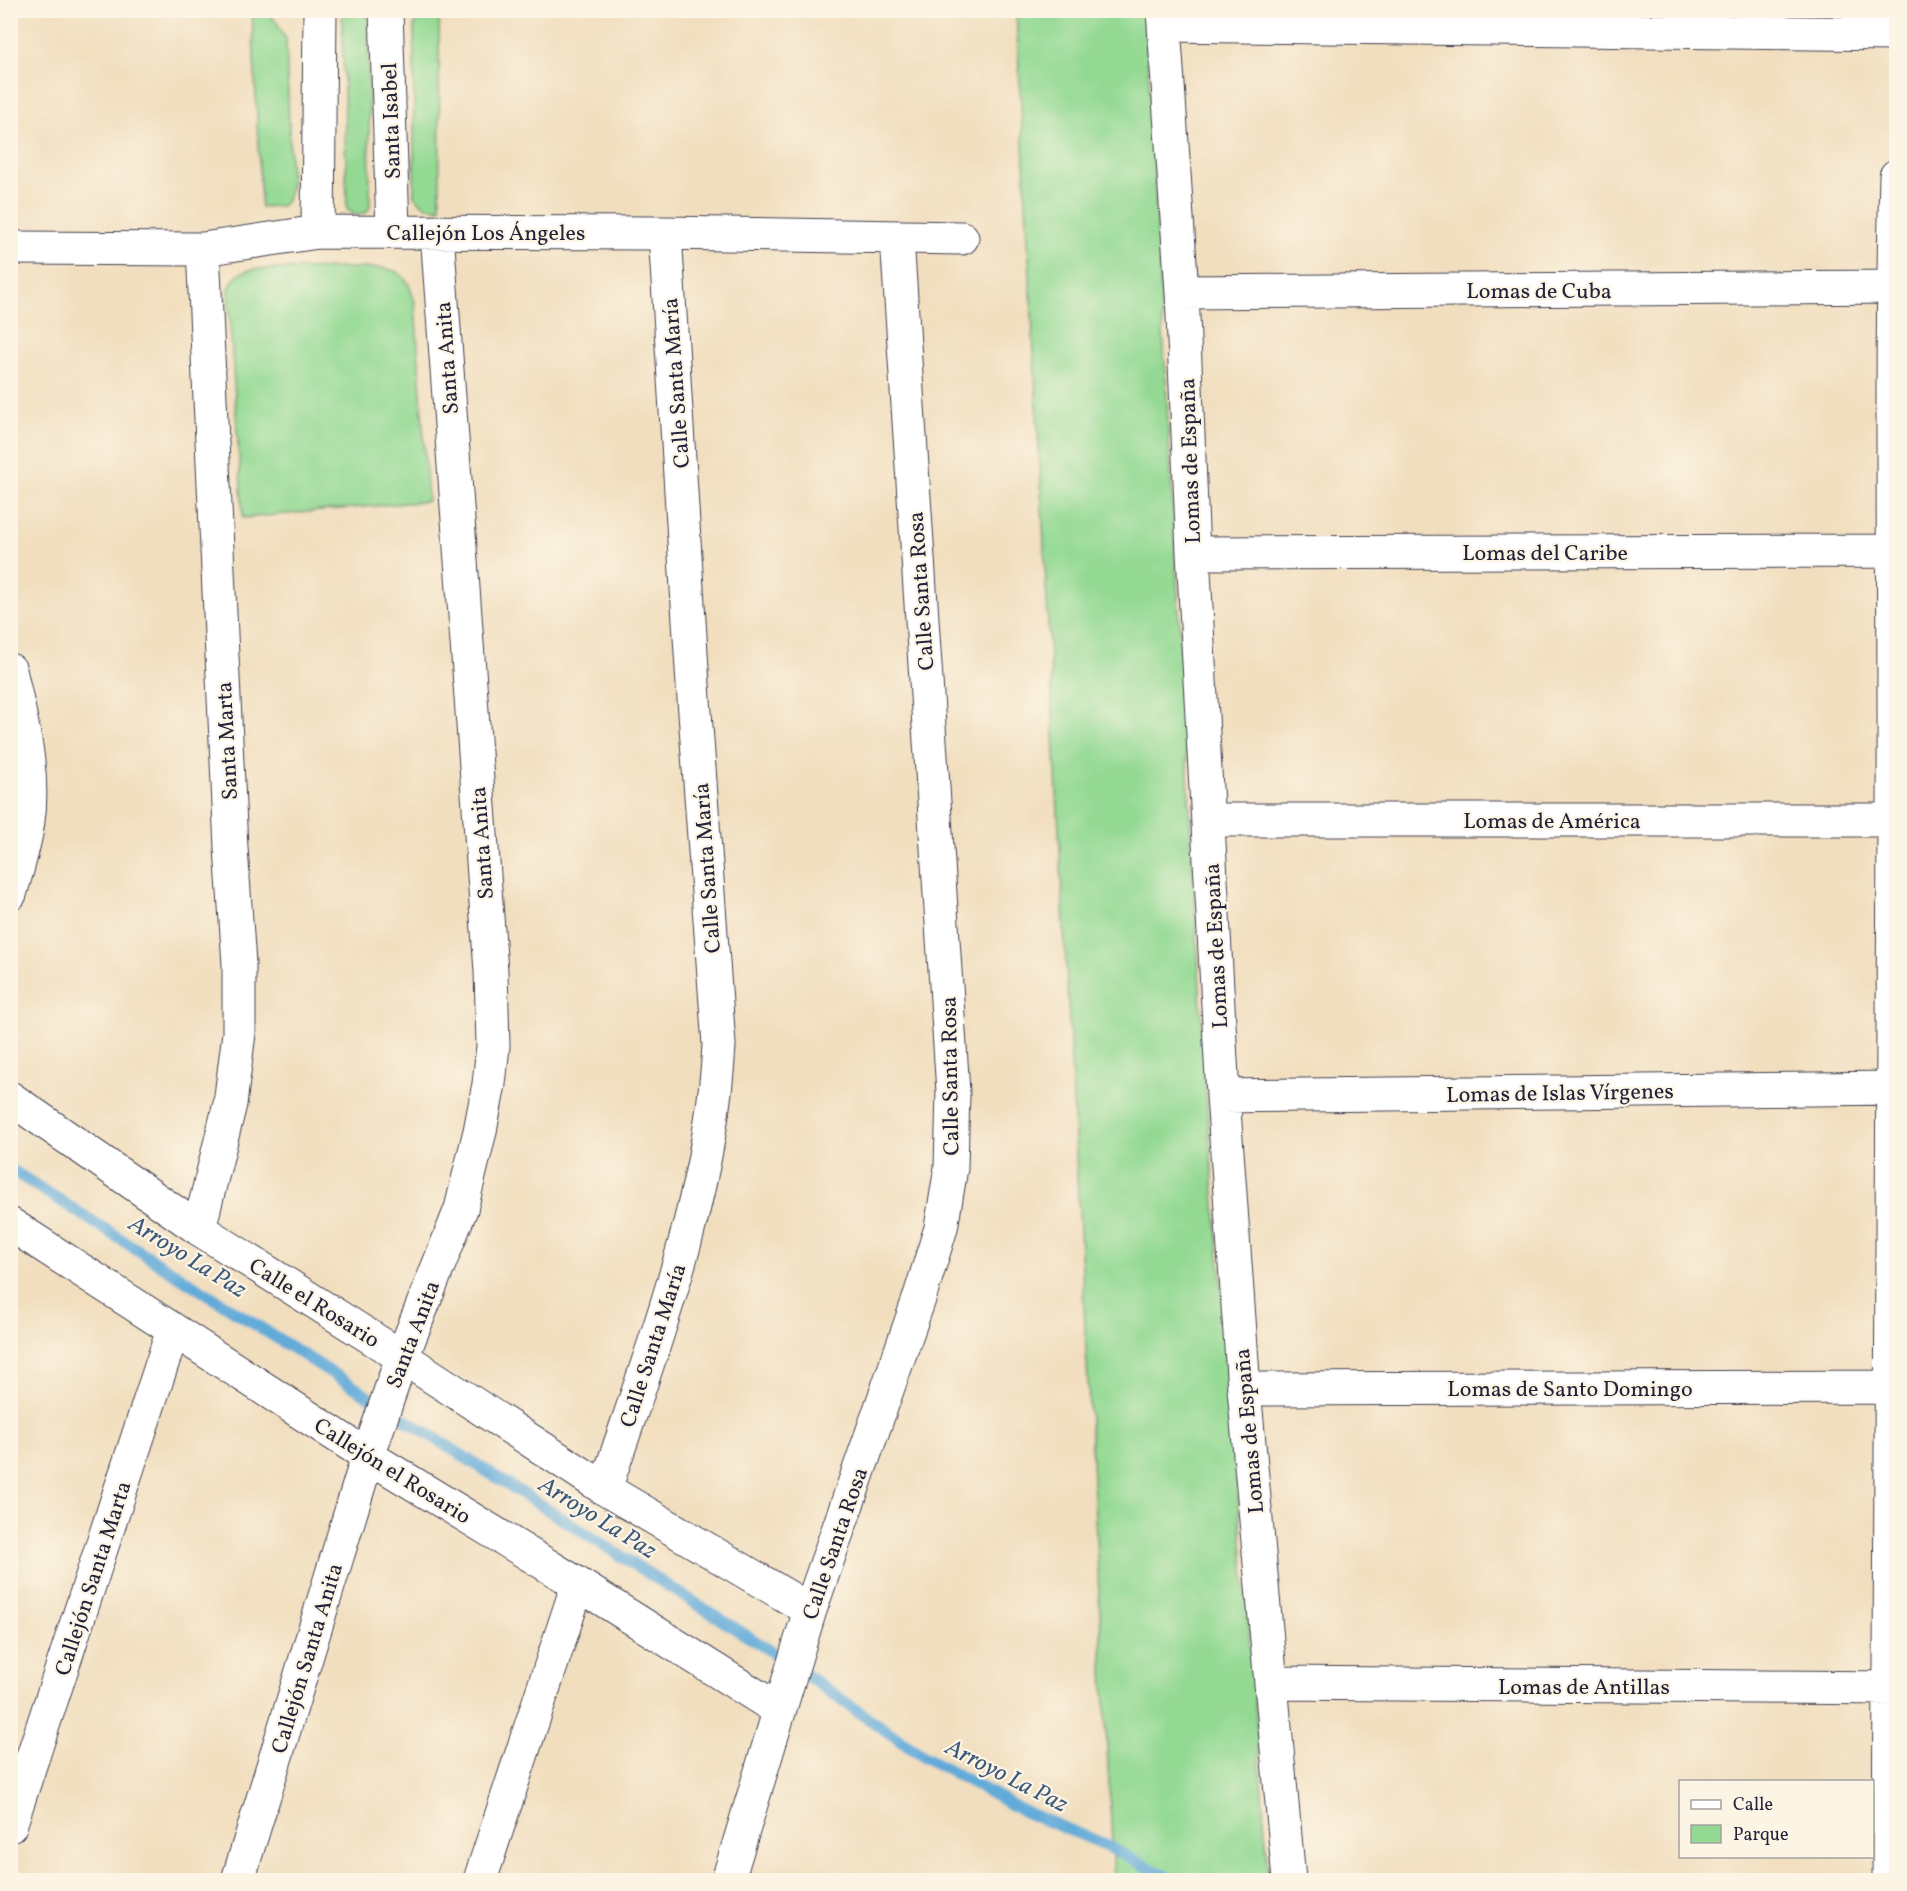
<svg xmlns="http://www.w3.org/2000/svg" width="1907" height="1891" font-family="Vollkorn,serif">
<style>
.green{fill:#93d993;stroke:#5a7e67;stroke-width:1.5}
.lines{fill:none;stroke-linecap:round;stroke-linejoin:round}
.stream{stroke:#62abd9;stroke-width:12}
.minor-casing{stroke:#413e4f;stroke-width:35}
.minor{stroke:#fff;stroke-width:33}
.labels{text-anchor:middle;stroke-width:4.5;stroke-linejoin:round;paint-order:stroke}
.street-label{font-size:22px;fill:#22223b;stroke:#fcf5e5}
.water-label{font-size:24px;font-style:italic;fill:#3c597a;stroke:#fcf5e5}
</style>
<rect width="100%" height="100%" fill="#fcf5e5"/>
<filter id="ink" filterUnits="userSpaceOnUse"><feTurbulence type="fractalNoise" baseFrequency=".0167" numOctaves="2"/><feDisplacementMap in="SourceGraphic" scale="12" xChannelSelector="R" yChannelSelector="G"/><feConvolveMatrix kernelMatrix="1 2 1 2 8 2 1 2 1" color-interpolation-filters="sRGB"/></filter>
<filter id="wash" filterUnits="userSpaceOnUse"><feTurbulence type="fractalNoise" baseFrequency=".008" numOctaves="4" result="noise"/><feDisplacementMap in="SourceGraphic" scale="24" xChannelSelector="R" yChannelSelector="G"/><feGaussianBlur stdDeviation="1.35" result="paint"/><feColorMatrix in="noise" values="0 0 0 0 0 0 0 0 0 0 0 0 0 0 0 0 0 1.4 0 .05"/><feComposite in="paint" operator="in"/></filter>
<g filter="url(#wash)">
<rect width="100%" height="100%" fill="#f1debe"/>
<path class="green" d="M420,10L439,11L440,209L425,206L414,196V26Z
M252,11H264L276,21L286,39L291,185L287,200L281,206L261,207Z
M342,11H368L370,206L367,212C359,216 353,216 347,209Z
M1016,11H1145L1205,1080L1269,1880H1114Z
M382,268C405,271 409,281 415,303L428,501L243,518L228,292C233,278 238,272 254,269Z"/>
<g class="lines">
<path class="stream" d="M10,1169L774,1653L923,1756L1025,1812L1099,1842L1173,1880"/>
</g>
</g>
<g filter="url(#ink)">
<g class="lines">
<defs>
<path id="minor" d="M386,10L393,231
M1163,10L1182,292L1193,553L1223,1096L1244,1389L1289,1880
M1164,25L1896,34
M318,232L320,10
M10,248L203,249L318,232L665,233L962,238
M1182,292L1896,287
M1193,553L1896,551
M10,670C21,719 35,771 28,821C25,845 17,870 10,894
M1208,820H1896
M1223,1096L1896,1088
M10,1098L199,1229L402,1357L605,1489L810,1610
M10,1224L368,1456L578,1584L779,1710
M199,1229L230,1104L239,1033V964L231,848L203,249
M1244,1389L1896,1387
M605,1489C653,1345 711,1198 719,1045L693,685L665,233
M1271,1683L1896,1688
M10,1826L173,1330
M238,1880L368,1456L402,1357L461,1209L480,1131L489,1084L493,1046L491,971L437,233
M480,1880L578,1584
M728,1880L810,1610L919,1299L941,1228L951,1168L953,1092L897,238
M1889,1880C1890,1526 1893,1172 1894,818C1895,604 1890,390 1896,176"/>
</defs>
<use href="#minor" class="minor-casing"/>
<use href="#minor" class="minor"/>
</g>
</g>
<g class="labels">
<g class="street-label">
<text transform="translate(390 121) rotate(-92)" y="8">Santa Isabel</text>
<text x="486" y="240">Callejón Los Ángeles</text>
<text x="1539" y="298">Lomas de Cuba</text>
<text transform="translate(446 358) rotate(-94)" y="8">Santa Anita</text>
<text transform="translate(675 383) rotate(-94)" y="8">Calle Santa María</text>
<text transform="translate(1189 461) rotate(-92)" y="8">Lomas de España</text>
<text x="1545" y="560">Lomas del Caribe</text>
<text transform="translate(920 591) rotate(-94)" y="8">Calle Santa Rosa</text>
<text transform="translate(226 741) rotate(-93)" y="8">Santa Marta</text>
<text x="1552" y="828">Lomas de América</text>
<text transform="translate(481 843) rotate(-94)" y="8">Santa Anita</text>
<text transform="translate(706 868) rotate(-94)" y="8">Calle Santa María</text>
<text transform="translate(1215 946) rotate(-93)" y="8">Lomas de España</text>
<text transform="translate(949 1076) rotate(-91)" y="8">Calle Santa Rosa</text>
<text transform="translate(1560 1092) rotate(-1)" y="8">Lomas de Islas Vírgenes</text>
<text transform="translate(315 1302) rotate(32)" y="8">Calle el Rosario</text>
<text transform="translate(412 1334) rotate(-69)" y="8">Santa Anita</text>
<text transform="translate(652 1345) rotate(-72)" y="8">Calle Santa María</text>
<text x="1570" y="1396">Lomas de Santo Domingo</text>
<text transform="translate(1248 1431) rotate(-95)" y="8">Lomas de España</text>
<text transform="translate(393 1470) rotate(32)" y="8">Callejón el Rosario</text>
<text transform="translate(834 1543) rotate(-71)" y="8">Calle Santa Rosa</text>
<text transform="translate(92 1578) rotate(-72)" y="8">Callejón Santa Marta</text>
<text transform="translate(306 1658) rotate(-73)" y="8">Callejón Santa Anita</text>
<text x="1584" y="1694">Lomas de Antillas</text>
</g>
<g class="water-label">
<text transform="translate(188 1256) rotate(32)" y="8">Arroyo La Paz</text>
<text transform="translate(598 1517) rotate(32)" y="8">Arroyo La Paz</text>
<text transform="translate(1007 1775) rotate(27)" y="8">Arroyo La Paz</text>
</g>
</g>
<rect width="1907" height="1891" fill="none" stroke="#fcf5e5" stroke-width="36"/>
<rect x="1679" y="1780" width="195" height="78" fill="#fcf5e5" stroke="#a5a1a1" stroke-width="1.5"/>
<rect x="1691" y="1800" width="30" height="9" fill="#ffffff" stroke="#a5a1a1" stroke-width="1.5"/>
<text x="1733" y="1810" font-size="18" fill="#22223b">Calle</text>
<rect x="1691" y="1825" width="30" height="18" fill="#93d993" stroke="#a5a1a1" stroke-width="1.5"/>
<text x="1733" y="1840" font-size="18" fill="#22223b">Parque</text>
</svg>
